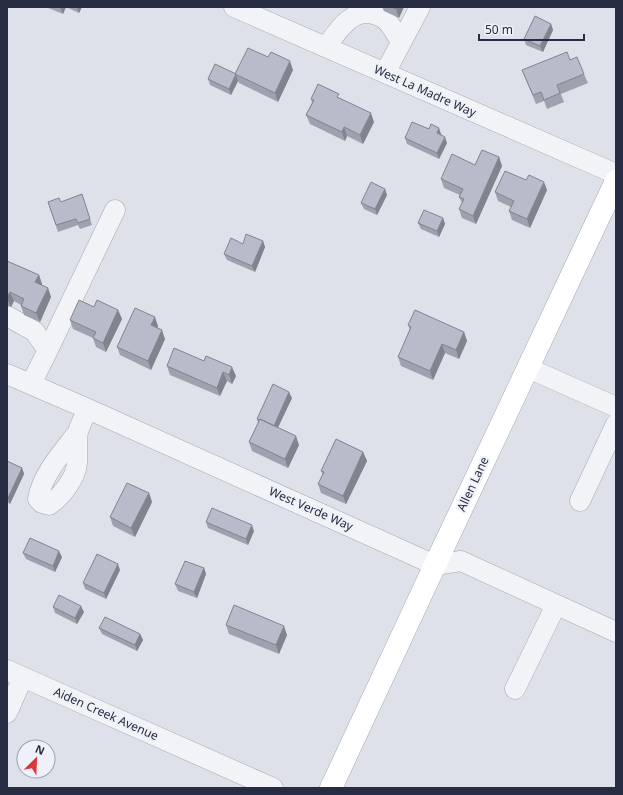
<svg xmlns="http://www.w3.org/2000/svg" width="623" height="795" font-family="'Noto Sans',sans-serif">
<style>
.lines{fill:none;stroke-linecap:round;stroke-linejoin:round}
.minor-casing{stroke:#a3a7b4;stroke-width:21}
.major-casing{stroke:#9ca4b6;stroke-width:23}
.minor{stroke:#f1f3f7;stroke-width:20}
.major{stroke:#fff;stroke-width:22}
.wall{fill:#9ea2ae}
.shaded-wall{fill:#81848d}
.building{fill:#b8bcca;stroke:#81848d}
.labels{text-anchor:middle;stroke-width:4;stroke-linejoin:round;paint-order:stroke}
.street-label{font-size:12px;fill:#262d42;stroke:#eef1f7}
</style>
<rect width="100%" height="100%" fill="#dee1e9"/>
<g class="lines">
<defs>
<path id="minor" d="M234,7L616,174
M326,47C337,32 351,8 374,14C376,15 380,16 382,17C391,23 396,34 401,42
M385,73L420,7
M7,316L34,331L48,350L31,384
M48,350L115,210
M528,368L616,407
M7,374L88,409L435,565L461,561L616,632
M78,432C63,452 42,474 38,499L42,503L49,505C61,497 76,478 77,463C78,453 76,442 78,432C80,424 85,416 88,409
M580,501L616,424
M7,670L273,788
M515,689L556,605
M7,713L23,677"/>
<path id="major" d="M331,788L435,565L616,181"/>
</defs>
<use href="#minor" class="minor-casing"/>
<use href="#major" class="major-casing"/>
<use href="#minor" class="minor"/>
<use href="#major" class="major"/>
</g>
<path class="wall" d="M46,7H66L63,14Z
M66,7H82L79,13Z
M382,7H404L399,18L384,11Z
M551,24L553,30L543,52L526,45L524,39Z
M570,60L584,74L588,83L561,94L564,102L547,109L544,101L536,104L522,70Z
M293,70L278,102L239,83L238,81L231,95L210,85L208,79L236,74Z
M311,99H341L374,122L363,144L347,136L345,141L310,124L306,115L312,103Z
M429,129L441,134L447,143L439,159L407,144L405,138Z
M499,157L502,166L476,224L462,218L459,209L462,203L459,197L460,195L444,188L441,179L475,165Z
M526,180L547,190L530,228L512,220L509,211L511,207L498,201L495,192Z
M385,189L387,195L377,215L364,209L361,203Z
M82,194L92,225L80,229L78,225L58,232L48,202H61Z
M443,218L445,224L439,237L421,229L418,223Z
M263,241L265,247L255,272L227,260L224,254L243,244Z
M7,261L39,275L42,284V285L48,288L51,297L40,322L24,315L21,306V305L14,301L11,307L7,306Z
M94,307L118,310L122,319L106,352L96,347L93,338L73,329L70,320Z
M408,325L464,332L467,341L459,359L445,353L433,380L401,366L398,357L410,330Z
M158,326L157,328L165,339L151,370L120,355L117,347Z
M174,348L236,376L232,384L227,381L220,396L170,375L167,366Z
M292,398L278,428L299,445L288,468L252,451L249,442L258,423L257,419Z
M363,452L367,461L346,504L321,493L318,484L323,475L321,471Z
M7,461L22,468L24,474L10,504L7,502Z
M149,493L152,502L135,537L113,526L110,517Z
M206,522L254,531L248,545L208,528Z
M23,553L62,557L55,572L26,559Z
M204,568L206,574L197,598L178,591L175,584Z
M120,570L106,599L85,589L83,583Z
M53,607L84,612L77,624L55,613Z
M226,625L287,635L279,654L229,634Z
M99,628L140,634L143,640L137,651L102,634Z"/>
<path class="shaded-wall" d="M60,7H66L63,14Z
M77,7H82L79,13Z
M397,7H404L399,18L396,9Z
M551,24L553,30L543,52L540,46Z
M290,61L293,70L278,102L275,93Z
M236,75L238,81L231,95L229,89Z
M371,113L374,122L363,144L360,135Z
M344,127L347,136L345,141L342,132Z
M439,128L441,134L439,139L437,133Z
M445,137L447,143L439,159L437,153Z
M499,157L502,166L476,224L473,216Z
M544,182L547,190L530,228L527,219Z
M385,189L387,195L377,215L375,209Z
M443,218L445,224L439,237L437,231Z
M263,241L265,247L255,272L252,266Z
M39,275L42,284L39,291L35,282Z
M48,288L51,297L40,322L36,313Z
M10,292L14,301L11,307L7,298Z
M118,310L122,319L106,352L103,343Z
M155,317L158,326L154,334L151,325Z
M162,330L165,339L151,370L148,361Z
M464,332L467,341L459,359L456,350Z
M442,344L445,353L433,380L430,371Z
M232,367L236,376L232,384L229,375Z
M223,372L227,381L220,396L217,388Z
M289,392L292,398L275,433L273,427Z
M296,436L299,445L288,468L285,459Z
M363,452L367,461L346,504L343,496Z
M22,468L24,474L10,504L8,498Z
M149,493L152,502L135,537L131,528Z
M252,525L254,531L248,545L246,539Z
M59,551L62,557L55,572L53,566Z
M118,564L120,570L106,599L104,593Z
M204,568L206,574L197,598L194,592Z
M81,606L84,612L77,624L75,618Z
M284,626L287,635L279,654L276,645Z
M140,634L143,640L137,651L135,645Z"/>
<path class="building" d="M391,7H397L396,9Z
M535,16L551,24L540,46L524,39Z
M248,48L268,57L271,52L290,61L275,93L235,74Z
M567,52L570,60L577,57L584,74L557,85L560,93L544,100L541,92L533,95L522,70Z
M215,64L236,74L229,89L208,79Z
M318,84L339,94L337,97L371,113L360,135L344,127L342,132L306,115L314,100L311,99Z
M412,122L429,129L431,124L439,128L437,133L445,137L437,153L405,138Z
M482,150L499,157L473,216L459,209L464,199L459,197L463,189L441,179L452,154L475,165Z
M505,171L526,180L529,175L544,182L527,219L509,211L514,201L495,192Z
M371,182L385,189L375,209L361,203Z
M82,194L90,219L78,223L76,219L56,225L48,202L59,198L61,202Z
M424,210L443,218L437,231L418,223Z
M246,234L263,241L252,266L224,254L231,238L243,244Z
M7,261L39,275L35,282L48,288L36,313L21,306L24,299L10,292L7,298Z
M79,300L94,307L97,300L118,310L103,343L93,338L96,332L70,320Z
M135,308L155,317L151,325L162,330L148,361L117,347Z
M415,310L464,332L456,350L442,344L430,371L398,357L411,327L408,325Z
M174,348L204,361L206,356L232,367L229,375L223,372L217,388L167,366Z
M273,384L289,392L274,426L260,419L259,420L257,419Z
M260,419L296,436L285,459L249,442Z
M336,439L363,452L343,496L318,484L324,472L321,471Z
M7,461L22,468L8,498L7,497Z
M127,483L149,493L131,528L110,517Z
M212,508L252,525L246,539L206,522Z
M30,538L59,551L53,566L23,553Z
M97,554L118,564L104,593L83,583Z
M185,561L204,568L194,592L175,584Z
M59,595L81,606L75,618L53,607Z
M234,605L284,626L276,645L226,625Z
M105,617L140,634L135,645L99,628Z"/>
<g class="labels">
<g class="street-label">
<text transform="translate(425 91) rotate(24)" y="4">West La Madre Way</text>
<text transform="translate(473 484) rotate(-65)" y="4">Allen Lane</text>
<text transform="translate(311 509) rotate(24)" y="4">West Verde Way</text>
<text transform="translate(106 714) rotate(24)" y="4">Aiden Creek Avenue</text>
</g>
</g>
<rect width="623" height="795" fill="none" stroke="#262d42" stroke-width="16"/>
<g transform="translate(36 759) rotate(24)"><circle r="19" fill="#eef1f7" stroke="#9ea3af"/>
<path d="M0-3L7 15L0 10L-7 15Z" fill="#dc363b"/>
<text y="-6" font-size="11" font-weight="bold" text-anchor="middle" fill="#262d42">N</text>
</g>
<path d="M479 34v6h105v-6" fill="none" stroke="#262d42" stroke-width="2"/>
<text x="485" y="34" font-size="12" fill="#262d42" stroke="#eef1f7" stroke-width="3" paint-order="stroke">50 m</text>
</svg>
